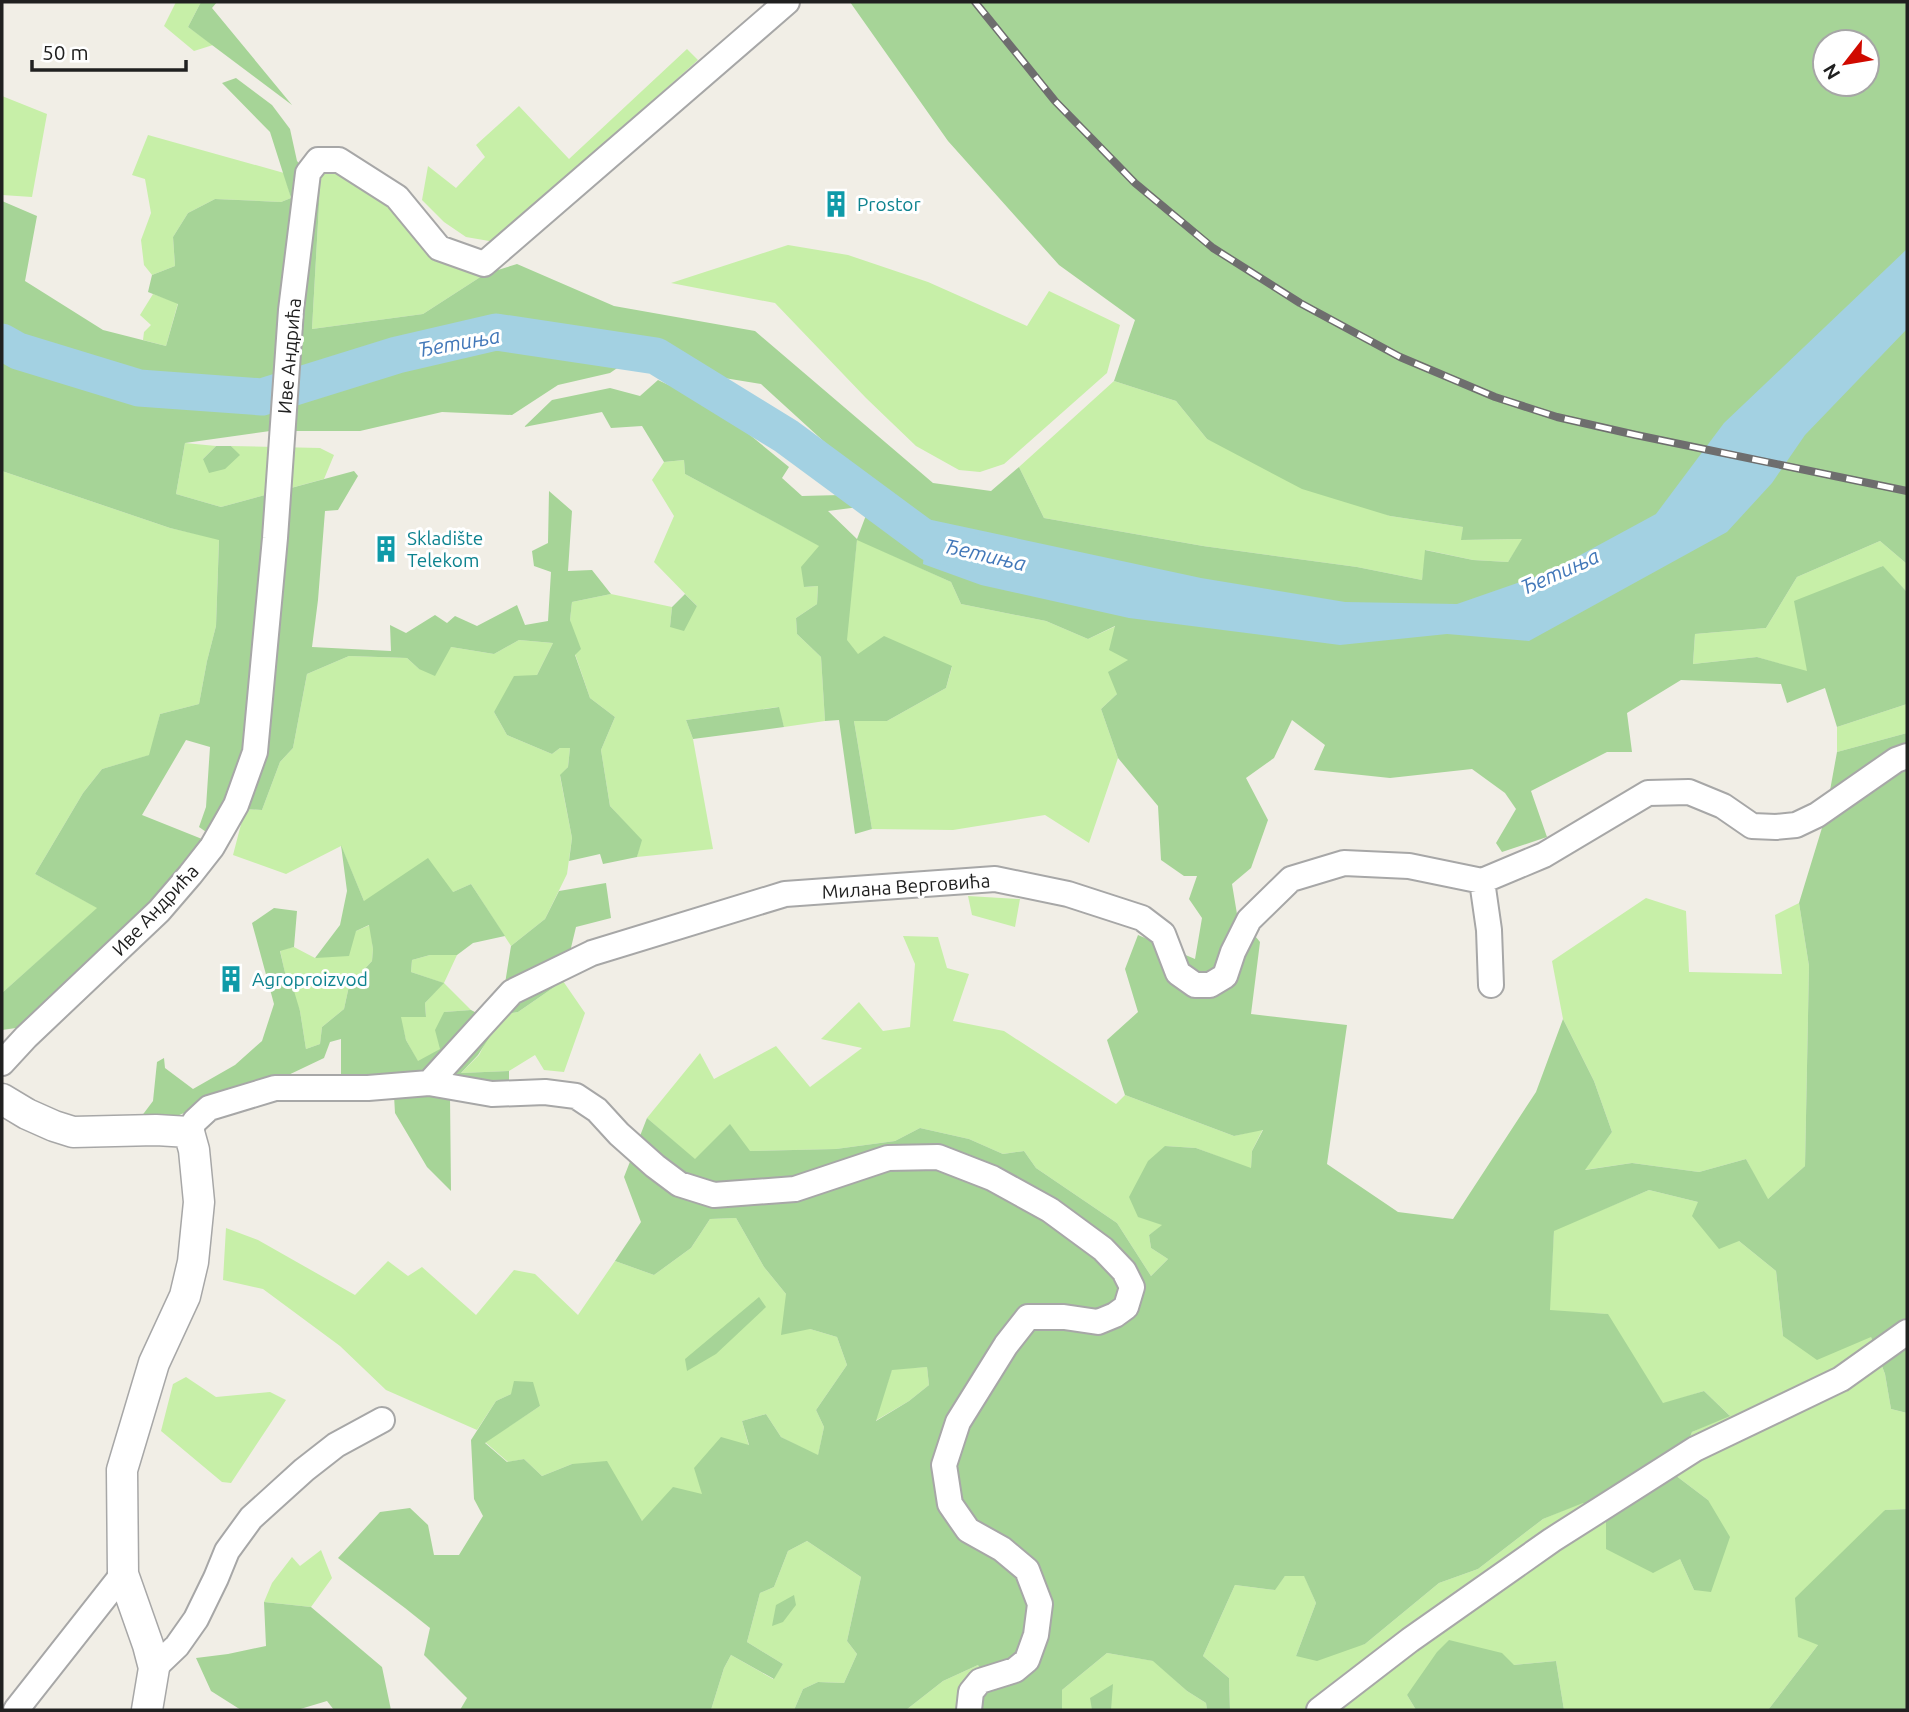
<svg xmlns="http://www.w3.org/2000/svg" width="1909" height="1712" font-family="Ubuntu,sans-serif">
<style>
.grass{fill:#c7efa8}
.forest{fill:#a6d497;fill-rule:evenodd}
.water{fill:#a3d1e2}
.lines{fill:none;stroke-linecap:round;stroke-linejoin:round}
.river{stroke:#a3d1e2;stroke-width:37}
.minor-casing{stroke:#a7a7a7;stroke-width:28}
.tertiary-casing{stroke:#a7a7a7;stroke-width:33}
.minor{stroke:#fff;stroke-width:24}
.tertiary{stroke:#fff;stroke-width:30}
.rail-casing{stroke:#6e6e6e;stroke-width:8}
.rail{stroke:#fff;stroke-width:5;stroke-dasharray:16;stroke-linecap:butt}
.labels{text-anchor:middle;stroke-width:6;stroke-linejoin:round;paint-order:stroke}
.culture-label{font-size:19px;fill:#0d838f;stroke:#fff;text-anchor:start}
.street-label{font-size:19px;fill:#202020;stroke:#fff}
.water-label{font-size:21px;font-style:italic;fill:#4378b9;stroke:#fff}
</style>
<rect width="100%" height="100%" fill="#f1eee6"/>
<path class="grass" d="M176,2H201L188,27L213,45L194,51L164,26Z
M687,49L698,60L495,242L466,237L444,222L422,200L428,166L456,188L485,157L476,145L519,106L569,159Z
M2,96L47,114L32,197L2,195Z
M148,135L284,173L291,198L281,202L215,199L188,213L173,237L175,266L152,275L144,265L141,240L151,213L145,179L132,175Z
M338,163L485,274L423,314L312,329L320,187L310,176Z
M788,245L848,255L928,282L1027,326L1049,291L1120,325L1107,373L1004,464L980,472L959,470L916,446L866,398L775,303L671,283Z
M153,294L178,303L166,346L143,340L144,332L151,325L140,315Z
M1114,381L1176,401L1207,439L1390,516L1463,527L1462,540L1523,539L1508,562L1473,560L1426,550L1422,580L1357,567L1203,546L1044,518L1019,467Z
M185,443L216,446L203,459L239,455L231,446L320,448L334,455L324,479L221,507L176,494Z
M684,460L685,474L820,546L804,587L818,586L817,604L796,618L797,634L821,657L825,721L784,727L778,707L686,720L693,739L713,849L637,857L641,840L610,806L601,750L615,717L590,698L575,654L570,620L572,602L611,594L672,607L670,627L697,606L654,562L674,516L652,480L664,462Z
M2,471L170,528L219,539L216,626L207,661L199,704L160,714L150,755L102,769L83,793L35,874L98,908L2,993Z
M857,539L951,582L961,604L1046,621L1088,639L1116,626L1128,660L1117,694L1101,709L1118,758L1089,843L1045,815L953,830L872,829L854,721H887L946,688L952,667L858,655L846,640Z
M1880,541L1907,564V592L1882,566L1807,672L1757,657L1693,664L1695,634L1766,628L1797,577Z
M519,640L553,643L537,675L494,712L507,735L552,754L560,748H570L568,767L560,776L572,838L567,874L545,919L511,946L471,884L453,892L364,901L341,846L286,874L233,855L245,809L262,810L280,762L293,748L307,674L349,656L407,658L419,669L451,647L494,654Z
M1907,704V733L1837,752V727Z
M968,896L1020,899L1015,927L972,915Z
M1646,898L1686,911L1689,972L1782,974L1775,915L1799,903L1809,966L1805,1166L1767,1200L1746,1159L1699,1172L1632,1163L1584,1170L1612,1132L1594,1081L1563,1019L1552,961Z
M370,925L373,949L372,961L349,986L344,1009L322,1027L320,1044L306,1049L300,1011L286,978L280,950L294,947L315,958L356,931Z
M903,936L938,937L947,968L969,974L953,1021L1004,1031L1116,1104L1125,1095L1234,1136L1263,1129L1252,1151L1251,1169L1196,1148L1165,1146L1163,1225L1149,1235L1151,1248L1168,1259L1151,1276L1117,1223L1036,1168L1024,1151L1003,1154L969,1139L920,1128L895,1141L836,1149L750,1151L695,1160L647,1118L700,1053L714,1079L776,1046L810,1087L862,1048L821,1039L859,1002L883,1031L910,1027L915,964Z
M430,955H457L444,983L471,1010L444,1012L441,1049L418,1062L406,1040L400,1017H426L425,1003L443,983L411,972L412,960Z
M563,981L585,1013L564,1072L544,1070L535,1055L509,1071L461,1073L479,1055L500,1015L518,1012Z
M1649,1190L1698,1202L1739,1241L1776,1271L1783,1336L1871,1337L1885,1374L1891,1409L1907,1413V1509L1885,1510L1818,1645L1768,1710H1564L1556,1661L1514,1665L1407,1695L1416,1710H1230L1229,1678L1203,1656L1235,1585L1274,1590L1285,1576L1304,1575L1316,1603L1296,1656L1365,1644L1439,1583L1478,1569L1543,1519L1583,1502L1606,1520L1680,1559L1694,1590L1708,1500L1675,1475L1692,1432L1729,1415L1704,1391L1663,1404L1607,1314L1549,1311L1554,1230Z
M736,1218L764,1267L786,1294L810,1329L837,1337L847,1365L816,1410L824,1427L818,1456L781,1437L766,1414L742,1421L749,1446L703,1494L642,1521L572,1464L542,1476L524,1459L508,1462L485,1442L540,1406L511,1394L496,1401L477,1430L386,1390L340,1346L263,1289L223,1280L226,1228L258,1240L355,1295L388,1261L408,1276L422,1267L476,1315L514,1270L535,1274L578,1315L615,1261L654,1275L691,1248L710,1219Z
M927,1367L929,1385L909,1401L875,1421L892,1369Z
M186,1377L216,1397L270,1392L286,1400L231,1483L222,1482L161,1431L173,1384Z
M807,1541L861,1577L847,1641L857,1654L844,1683L818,1682L803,1689L794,1710H711L724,1668L731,1655L773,1679L783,1664L747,1642L760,1593L774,1587L788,1551Z
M321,1550L332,1578L311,1607L264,1602L272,1583L292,1557L300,1566Z
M1107,1653L1154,1661L1187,1691L1206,1703L1207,1710H1062V1690Z
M978,1665L988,1686L958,1705L957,1710H906L943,1681Z"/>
<path class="forest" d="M201,2H217L212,8L292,105L188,27Z
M850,2H1907V564L1880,541L1797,577L1766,628L1695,634L1693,664L1757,657L1807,671L1794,601L1883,566L1907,592V704L1837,727L1825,688L1787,703L1781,684L1681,680L1627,713L1632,752H1607L1531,791L1547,837L1502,852L1496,843L1516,809L1505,793L1472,769L1390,778L1314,770L1325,745L1292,720L1274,758L1246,778L1268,820L1251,868L1232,884L1237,914L1260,942L1251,1014L1347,1025L1327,1164L1398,1212L1453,1219L1536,1092L1563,1019L1594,1081L1612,1132L1585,1170L1632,1163L1699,1172L1746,1159L1768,1199L1805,1166L1809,966L1799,903L1825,818L1837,752L1907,733V1413L1891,1409L1885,1374L1871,1337L1817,1360L1783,1336L1776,1271L1739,1241L1719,1249L1692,1216L1698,1202L1649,1190L1554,1231L1550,1310L1608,1314L1663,1403L1704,1391L1730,1416L1692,1432L1675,1475L1708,1500L1730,1537L1711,1592L1694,1590L1680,1559L1653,1573L1606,1549V1520L1583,1503L1543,1519L1478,1569L1439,1583L1365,1644L1317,1661L1296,1656L1316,1603L1304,1576H1285L1275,1590L1235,1585L1203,1656L1229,1678L1230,1710H1207L1206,1703L1187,1691L1153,1661L1107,1653L1062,1690V1710H957V1705L988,1686L978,1665L943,1681L906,1710H794L803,1689L818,1682L844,1683L857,1654L847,1641L861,1577L807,1541L788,1551L774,1587L760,1593L747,1642L783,1664L774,1679L731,1655L724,1668L711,1710H460L467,1698L424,1655L430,1628L405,1608L338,1558L380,1512L410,1508L428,1525L434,1555H459L483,1516L474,1499L471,1440L496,1401L511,1394L514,1381L533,1382L540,1406L485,1443L507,1462L524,1459L542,1476L572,1464L607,1461L642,1521L673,1487L702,1494L694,1468L721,1437L749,1445L742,1421L766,1414L781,1437L818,1455L824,1427L816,1410L847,1365L837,1337L810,1329L781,1335L786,1294L764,1267L736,1218L710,1219L691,1248L654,1275L615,1261L641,1222L624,1177L647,1118L695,1159L730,1124L750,1151L836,1149L895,1141L920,1128L969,1139L1003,1154L1024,1151L1036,1168L1117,1223L1151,1276L1168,1259L1151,1248L1149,1235L1162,1225L1138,1217L1129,1197L1148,1161L1165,1146L1196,1148L1251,1168L1252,1151L1263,1130L1234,1136L1125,1095L1107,1040L1138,1012L1125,969L1138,935L1195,959L1202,918L1189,899L1197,876H1184L1161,860L1158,806L1118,758L1101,709L1117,694L1108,672L1128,660L1109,650L1115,626L1088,639L1046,621L961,604L951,582L857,540L847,640L858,654L884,636L952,666L946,688L887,721H854L872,829L855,834L839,720L825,721L821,657L797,634L796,618L817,604L818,586L804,587L801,567L819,546L685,474L684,460L664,462L642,426L611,428L602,412L524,427L552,400L610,388L640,396L658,380L717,408L789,467L782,478L802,496L840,495L859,507L828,511L857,539L876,489L761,384L626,362L610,373L558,385L512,415L442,412L360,431H270L185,443L176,494L221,507L354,471L358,476L338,510L325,511L318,600L312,647L391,651L390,625L406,633L435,615L447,623L455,616L477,626L517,605L525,625L548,621L551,572L534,566L532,551L548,543L549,491L572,511L568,571L592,570L611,594L572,602L570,620L581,649L575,655L590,698L615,717L601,750L610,806L642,840L637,857L603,864L600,854L569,861L572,838L560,775L568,767L570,748H560L552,754L507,735L494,712L514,676L537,675L553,643L519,640L494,654L451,647L435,676L419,669L407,658L349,656L307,674L293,748L280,762L262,810L245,809L212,836L199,827L206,807L210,747L186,740L142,815L207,841L115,938L23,1027L2,1030V993L97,908L35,874L83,793L102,769L149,755L160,714L199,704L207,661L216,626L219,540L170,528L2,471V201L37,216L25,281L103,330L166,346L178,304L148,292L152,275L175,266L173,237L188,213L215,199L281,202L291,198L270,132L222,83L236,78L272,105L290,129L297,161L320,187L312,329L423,314L485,274L517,264L614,306L755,331L933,483L991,491L1019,467L1044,518L1203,546L1357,567L1422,580L1425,550L1473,560L1508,562L1522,539L1461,540L1463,527L1390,516L1302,489L1207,439L1176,401L1114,381L1135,320L1059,265L948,141ZM1825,42H1867V84H1825ZM927,1367L929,1385L909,1401L876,1421L892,1370Z
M216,446H231L240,455L225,469L209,473L203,459Z
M685,594L697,606L684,631L670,627L672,607Z
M779,707L784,727L693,739L686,720Z
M341,845L364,901L428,858L453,892L471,884L505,936L473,943L457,955H430L412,960L411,972L444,983L425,1003L426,1017H401L406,1040L418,1061L440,1049L435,1030L444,1012L471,1010L498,1024L478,1055L461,1073L509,1071V1083L450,1096L451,1191L427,1167L395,1113L393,1078L341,1080V1039L330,1042L324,1058L282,1078L215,1100L177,1116L138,1121L153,1101L157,1062L164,1058L165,1068L193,1089L235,1065L262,1041L274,1004L252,923L274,908L297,911L294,947L280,951L286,977L291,981L300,1011L306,1049L320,1044L322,1027L344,1009L349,986L372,961L373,949L369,925L356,931L349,956L315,958L340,925L347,891Z
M606,883L611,918L576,927L563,981L518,1012L500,1015L511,946L545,919L559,891Z
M759,1297L766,1307L716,1354L687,1371L685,1359Z
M1907,1509V1710H1768L1818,1645L1798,1637L1795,1598L1885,1510Z
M794,1595L796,1605L783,1622L772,1626L776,1605Z
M264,1602L311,1607L382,1667L391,1710H334L327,1701L297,1710H241L211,1691L196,1658L228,1654L266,1646Z
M1449,1640L1502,1653L1514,1665L1556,1661L1564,1710H1416L1407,1695L1437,1652Z
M1113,1684L1111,1710H1092L1090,1698Z"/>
<path class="water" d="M1907,249V329L1805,435L1772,483L1727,532L1529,641L1447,634L1340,645L1129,618L981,585L923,564L927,519L1201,578L1345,602L1457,604L1549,572L1656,514L1724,423Z"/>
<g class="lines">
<path class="river" d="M2,342L18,351L139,388L262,397L397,355L496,332L656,356L786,436L931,543L972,552"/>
<defs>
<path id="minor" d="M1482,881L1489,930L1491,985
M2,1063L26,1037L159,911L190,875L212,847L236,805L255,752L275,538L291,310L308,173L318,160H339L397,197L439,248L484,264L787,2
M429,1083L492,1094L545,1092L576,1096L597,1110L619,1134L655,1166L679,1184L714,1195L795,1189L888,1158L938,1157L992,1178L1050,1210L1103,1249L1124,1271L1132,1287L1126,1307L1115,1315L1098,1322L1064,1317H1028L1006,1345L958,1422L944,1465L950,1504L968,1530L1002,1549L1027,1570L1040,1604L1036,1635L1027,1660L1015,1670L980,1681L971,1692L969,1710
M189,1132L195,1121L209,1108L275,1088H368L429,1083L512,992L592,953L785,894L995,879L1068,894L1142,918L1163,934L1178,973L1195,985H1210L1225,976L1233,952L1249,920L1291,879L1344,863L1409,866L1482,881L1544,855L1648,793L1689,792L1723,806L1752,826L1776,827L1796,825L1817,815L1896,760L1907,756
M154,1668L177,1646L196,1619L216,1578L227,1551L251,1518L304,1470L336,1445L382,1420
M16,1710L123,1574
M1319,1710L1410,1640L1552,1540L1695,1449L1841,1379L1907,1332"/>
<path id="tertiary" d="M2,1099L27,1114L54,1126L73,1132L156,1130L189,1132L194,1150L199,1202L193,1262L185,1296L154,1363L122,1470L123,1574L148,1645L154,1668L147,1710"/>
</defs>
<use href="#minor" class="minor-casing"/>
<use href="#tertiary" class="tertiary-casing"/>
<use href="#minor" class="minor"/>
<use href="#tertiary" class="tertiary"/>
<defs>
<path id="rail" d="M975,2L1055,101L1135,183L1213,248L1300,303L1400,357L1495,397L1557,417L1636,435L1907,491"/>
</defs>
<use href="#rail" class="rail-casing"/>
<use href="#rail" class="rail"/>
</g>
<defs>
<symbol id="building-bare" viewBox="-9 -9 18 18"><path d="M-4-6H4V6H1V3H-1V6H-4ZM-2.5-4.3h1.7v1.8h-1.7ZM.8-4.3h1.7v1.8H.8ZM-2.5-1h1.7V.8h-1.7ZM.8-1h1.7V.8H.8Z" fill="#0f9aa8" stroke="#fff" stroke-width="2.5" paint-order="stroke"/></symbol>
</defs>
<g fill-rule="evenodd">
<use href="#building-bare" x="817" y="185" width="38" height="38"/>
<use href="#building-bare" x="367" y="530" width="38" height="38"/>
<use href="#building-bare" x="212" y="960" width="38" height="38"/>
</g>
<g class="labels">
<g class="culture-label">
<text x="857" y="211">Prostor</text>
<text x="407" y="545">Skladište<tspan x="407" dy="22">Telekom</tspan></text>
<text x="252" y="986">Agroproizvod</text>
</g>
<g class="street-label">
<text transform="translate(289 356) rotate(-85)" y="7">Иве Андрића</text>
<text transform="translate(906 886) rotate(-4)" y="7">Милана Верговића</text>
<text transform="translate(155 910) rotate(-47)" y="7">Иве Андрића</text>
</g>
<g class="water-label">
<text transform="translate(459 343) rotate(-10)" y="7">Ђетиња</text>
<text transform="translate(985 555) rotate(13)" y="7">Ђетиња</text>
<text transform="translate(1560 572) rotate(-24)" y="7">Ђетиња</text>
</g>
</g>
<rect width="1909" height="1712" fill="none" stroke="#202020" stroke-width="7"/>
<g transform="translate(1846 63) rotate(239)"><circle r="33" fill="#ffffff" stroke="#a6a6a6" stroke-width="2"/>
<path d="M0-5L12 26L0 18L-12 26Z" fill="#d00a00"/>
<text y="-10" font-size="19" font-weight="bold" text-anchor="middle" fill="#202020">N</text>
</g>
<path d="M32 60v10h154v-10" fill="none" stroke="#202020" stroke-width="3.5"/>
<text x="42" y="60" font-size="21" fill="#202020" stroke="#ffffff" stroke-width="5" paint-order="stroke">50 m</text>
</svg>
